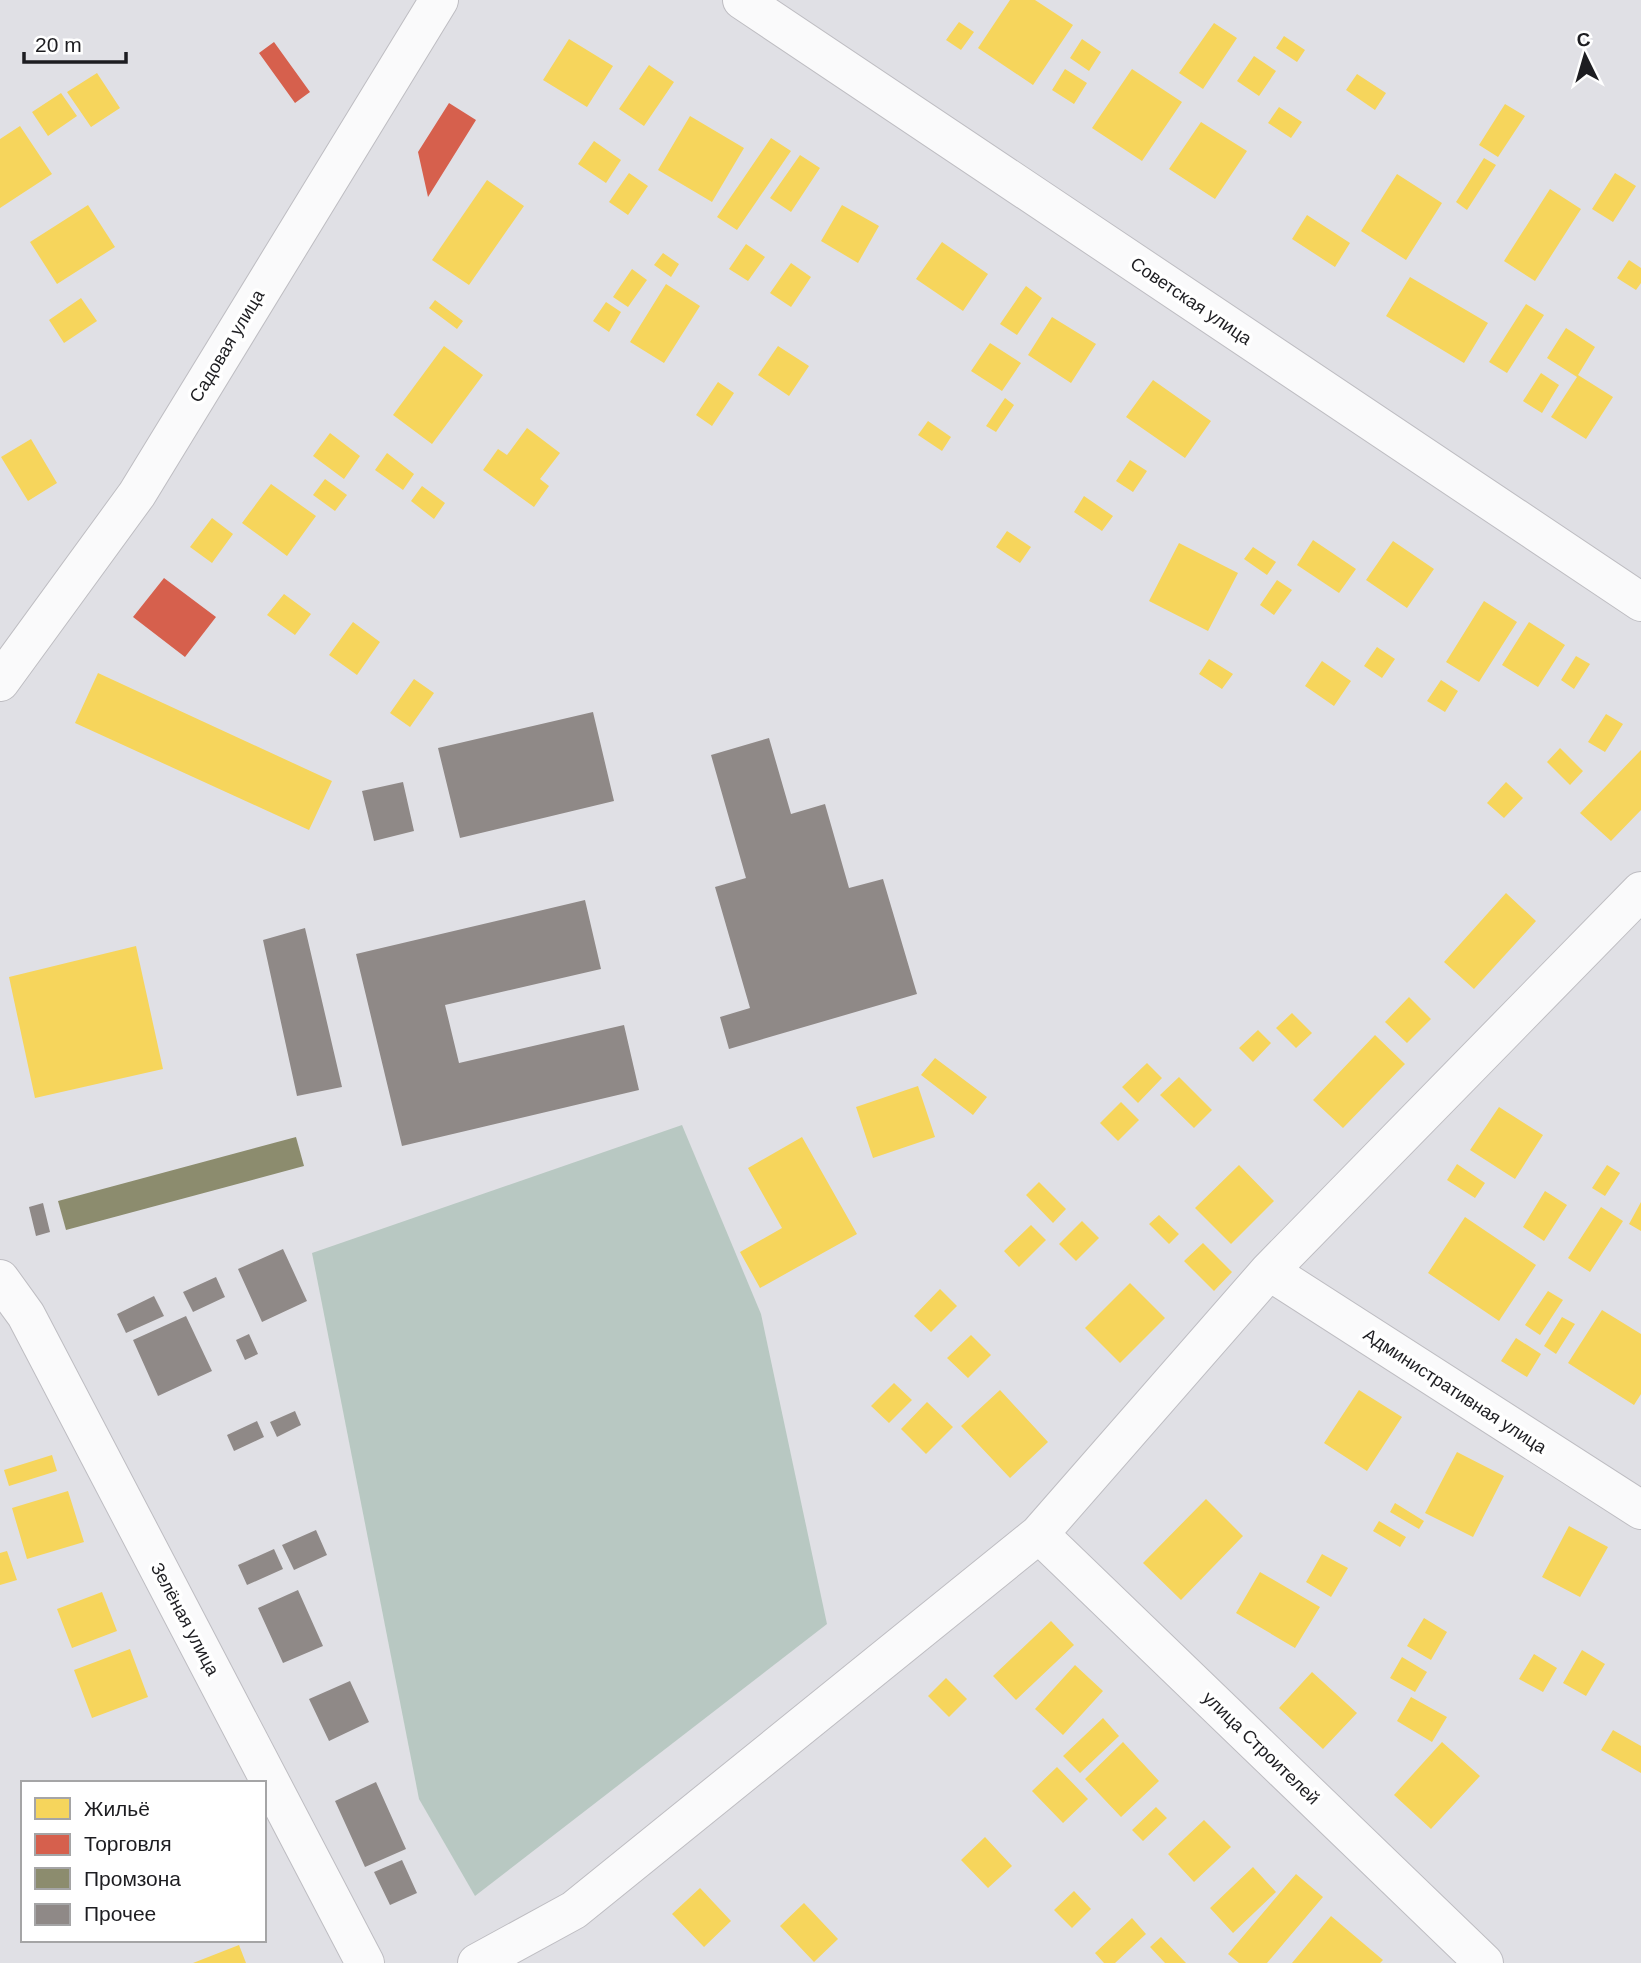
<svg xmlns="http://www.w3.org/2000/svg" width="1641" height="1963" font-family="Arial,sans-serif">
<style>
.green{fill:#b8c8c2}
.homes{fill:#f6d55c}
.shops{fill:#d6604d}
.industry{fill:#8c8c6e}
.building{fill:#8f8987}
.lines{fill:none;stroke-linecap:round;stroke-linejoin:round}
.minor-casing{stroke:#bebdc2;stroke-width:40}
.minor{stroke:#fafafb;stroke-width:38}
.labels{text-anchor:middle;stroke-width:7;stroke-linejoin:round;paint-order:stroke}
.street-label{font-size:18px;fill:#1d1d21;stroke:#fff}
</style>
<rect width="100%" height="100%" fill="#e0e0e5"/>
<path class="green" d="M682,1125L761,1314L827,1624L475,1896L419,1799L312,1253Z"/>
<path class="homes" d="M1010,0H1035L1073,25L1033,85L978,48Z
M959,22L974,32L961,50L946,40Z
M1214,23L1237,38L1203,89L1179,73Z
M1284,36L1305,50L1297,62L1276,48Z
M569,39L613,66L587,107L543,80Z
M1082,39L1101,52L1089,71L1070,58Z
M1254,56L1276,71L1259,96L1237,81Z
M649,65L674,82L644,126L619,109Z
M1065,69L1087,83L1074,104L1052,90Z
M1132,69L1182,102L1142,161L1092,128Z
M97,73L120,108L91,127L67,92Z
M1357,74L1386,93L1375,110L1346,90Z
M61,93L77,116L48,136L32,112Z
M1505,104L1525,116L1498,157L1479,145Z
M1279,107L1302,122L1291,138L1268,123Z
M690,116L744,148L712,202L658,170Z
M1201,122L1247,151L1215,199L1169,169Z
M20,126L52,174L0,208V139Z
M771,138L791,151L737,230L717,217Z
M594,141L621,160L606,183L578,164Z
M800,155L820,168L791,212L770,198Z
M1484,158L1496,165L1467,210L1456,202Z
M629,173L648,186L628,215L609,202Z
M1615,173L1636,186L1613,222L1592,209Z
M1397,174L1442,203L1406,260L1361,231Z
M487,180L524,206L469,285L432,260Z
M1550,189L1581,209L1535,281L1504,261Z
M88,205L115,247L57,284L30,242Z
M842,205L879,226L858,263L821,241Z
M1307,215L1350,243L1335,267L1292,239Z
M942,242L988,274L963,311L916,279Z
M746,244L765,257L748,281L729,269Z
M663,253L679,264L671,277L654,265Z
M1629,260L1641,268V283L1636,290L1617,278Z
M791,263L811,277L791,307L770,293Z
M632,269L647,280L628,307L613,297Z
M1410,277L1488,323L1464,363L1386,316Z
M666,284L700,306L664,363L630,342Z
M1026,286L1042,298L1017,335L1000,324Z
M81,298L97,321L64,343L49,320Z
M435,300L463,321L457,329L429,308Z
M606,302L621,312L609,332L593,321Z
M1526,304L1544,315L1507,373L1489,362Z
M1052,317L1096,344L1071,383L1028,355Z
M1566,328L1595,347L1578,375L1613,397L1586,439L1551,417L1577,377L1547,358Z
M990,343L1021,363L1002,391L971,371Z
M444,346L483,375L432,444L393,415Z
M778,346L809,366L789,396L758,375Z
M1541,373L1559,385L1542,413L1523,401Z
M1153,380L1211,421L1185,458L1126,417Z
M718,382L734,393L712,426L696,415Z
M1005,398L1014,405L996,432L986,426Z
M928,421L951,437L942,451L918,435Z
M527,428L560,453L540,479L549,486L534,507L483,470L498,449L507,455Z
M330,433L360,456L344,479L313,456Z
M31,439L57,483L28,501L1,457Z
M387,453L414,474L403,490L375,470Z
M1130,460L1147,471L1133,492L1116,481Z
M325,479L347,495L335,511L313,495Z
M271,484L316,516L287,556L242,523Z
M422,486L445,503L434,519L411,501Z
M1084,496L1113,516L1102,531L1074,512Z
M212,518L233,534L212,563L190,547Z
M1007,531L1031,547L1020,563L996,547Z
M1313,540L1356,569L1339,593L1297,565Z
M1393,541L1434,569L1407,608L1366,580Z
M1179,543L1238,573L1208,631L1149,601Z
M1253,547L1276,562L1267,575L1244,559Z
M1277,580L1292,590L1274,615L1260,605Z
M284,594L311,614L295,635L267,615Z
M1484,601L1517,622L1479,682L1446,662Z
M353,622L380,642L357,675L329,655Z
M1529,622L1565,645L1538,687L1502,665Z
M1377,647L1395,659L1382,678L1364,666Z
M1576,656L1590,664L1574,689L1561,680Z
M1209,659L1233,674L1222,689L1199,674Z
M1322,661L1351,681L1334,706L1305,686Z
M98,673L332,781L309,830L75,723Z
M414,679L434,693L410,727L390,713Z
M1441,680L1458,691L1445,712L1427,701Z
M1606,714L1623,724L1605,752L1588,742Z
M1560,748L1583,771L1570,785L1547,762Z
M1641,750V810L1611,841L1580,813Z
M1506,782L1523,798L1504,818L1487,803Z
M1506,893L1536,921L1474,989L1444,962Z
M136,946L163,1069L35,1098L9,977Z
M1409,997L1431,1019L1407,1043L1385,1022Z
M1292,1013L1312,1033L1296,1048L1276,1028Z
M1258,1030L1271,1043L1253,1062L1239,1048Z
M1375,1035L1405,1064L1343,1128L1313,1100Z
M935,1058L987,1097L973,1115L921,1075Z
M1147,1063L1162,1078L1138,1103L1122,1087Z
M1179,1077L1212,1110L1194,1128L1160,1095Z
M918,1086L935,1137L873,1158L856,1107Z
M1121,1102L1139,1120L1118,1141L1100,1123Z
M1499,1107L1543,1135L1515,1179L1470,1150Z
M802,1137L857,1234L760,1288L740,1252L782,1228L748,1168Z
M1457,1164L1485,1183L1475,1198L1447,1180Z
M1239,1165L1274,1201L1231,1244L1195,1208Z
M1607,1165L1620,1173L1605,1196L1592,1188Z
M1039,1182L1066,1209L1053,1223L1026,1195Z
M1545,1191L1567,1205L1544,1241L1523,1227Z
M1641,1202V1231L1629,1224Z
M1601,1207L1623,1221L1590,1272L1568,1258Z
M1159,1215L1179,1234L1169,1244L1149,1224Z
M1465,1217L1536,1265L1499,1321L1428,1273Z
M1082,1221L1099,1238L1076,1261L1059,1244Z
M1031,1225L1046,1240L1019,1267L1004,1251Z
M1203,1243L1232,1272L1214,1291L1184,1261Z
M1130,1283L1165,1318L1120,1363L1085,1328Z
M940,1289L957,1306L931,1332L914,1316Z
M1548,1291L1563,1300L1540,1335L1525,1325Z
M1602,1310L1641,1334V1394L1634,1405L1568,1363Z
M1562,1317L1575,1324L1556,1354L1544,1346Z
M971,1335L991,1355L968,1378L947,1358Z
M1516,1338L1541,1354L1527,1377L1501,1361Z
M894,1383L912,1400L889,1423L871,1406Z
M1000,1390L1048,1442L1010,1478L961,1426Z
M1359,1390L1402,1417L1367,1471L1324,1443Z
M927,1402L953,1427L926,1454L901,1429Z
M1457,1452L1504,1476L1473,1537L1425,1513Z
M52,1455L57,1471L9,1486L4,1470Z
M68,1491L84,1542L27,1559L12,1508Z
M1206,1499L1243,1536L1181,1600L1143,1563Z
M1395,1503L1424,1521L1419,1529L1390,1512Z
M1379,1521L1406,1537L1400,1547L1373,1531Z
M1569,1526L1608,1547L1580,1597L1542,1577Z
M7,1551L17,1580L0,1585V1553Z
M1322,1554L1348,1568L1331,1597L1306,1582Z
M1260,1572L1320,1607L1295,1648L1236,1613Z
M102,1592L117,1631L72,1648L57,1609Z
M1424,1618L1447,1632L1431,1660L1407,1646Z
M1051,1621L1074,1645L1016,1700L993,1676Z
M130,1649L148,1697L92,1718L74,1670Z
M1582,1650L1605,1664L1586,1696L1563,1683Z
M1534,1654L1557,1668L1543,1692L1519,1679Z
M1402,1657L1427,1672L1415,1692L1390,1678Z
M1075,1665L1103,1691L1063,1735L1035,1709Z
M1312,1672L1357,1713L1323,1749L1279,1708Z
M946,1678L967,1699L949,1717L928,1696Z
M1411,1697L1447,1717L1432,1742L1397,1721Z
M1103,1718L1119,1736L1080,1773L1063,1756Z
M1613,1730L1641,1746V1773L1601,1750Z
M1123,1742L1159,1781L1121,1817L1085,1779Z
M1442,1742L1480,1776L1431,1829L1394,1795Z
M1057,1767L1088,1799L1063,1823L1032,1791Z
M1156,1807L1167,1818L1143,1841L1132,1830Z
M1204,1820L1231,1847L1194,1882L1168,1854Z
M985,1837L1012,1866L988,1888L961,1860Z
M1253,1867L1276,1892L1233,1933L1210,1908Z
M1296,1874L1323,1897L1267,1963H1239L1228,1954Z
M700,1888L731,1921L704,1947L672,1914Z
M1074,1891L1091,1909L1072,1928L1054,1910Z
M804,1903L838,1939L814,1962L780,1926Z
M1331,1916L1383,1960L1380,1963H1292Z
M1132,1918L1146,1934L1115,1963H1104L1095,1953Z
M1161,1937L1186,1963H1165L1150,1947Z
M239,1945L246,1963H193Z"/>
<path class="shops" d="M274,42L310,92L295,103L259,53Z
M449,103L476,120L428,197L418,152Z
M164,578L216,617L185,657L133,617Z"/>
<path class="industry" d="M296,1137L304,1166L66,1230L58,1201Z"/>
<path class="building" d="M593,712L614,801L460,838L438,748Z
M769,738L791,814L825,804L849,888L883,879L917,994L729,1049L720,1017L750,1008L715,887L746,878L711,755Z
M403,782L414,831L374,841L362,791Z
M585,900L601,969L445,1005L459,1063L624,1025L639,1090L402,1146L356,954Z
M305,928L342,1087L297,1096L263,940Z
M43,1203L50,1232L36,1236L29,1207Z
M283,1249L307,1301L262,1322L238,1269Z
M216,1277L225,1297L193,1312L183,1292Z
M154,1296L164,1316L126,1333L117,1314Z
M186,1316L212,1371L158,1396L133,1340Z
M249,1334L258,1354L245,1360L236,1340Z
M295,1411L301,1425L277,1437L270,1422Z
M257,1421L264,1437L234,1451L227,1435Z
M316,1530L327,1555L294,1570L282,1545Z
M274,1549L283,1569L247,1585L238,1565Z
M298,1590L323,1646L283,1663L258,1608Z
M350,1681L369,1722L329,1741L309,1699Z
M376,1782L406,1849L365,1867L335,1801Z
M402,1860L417,1893L390,1905L374,1872Z"/>
<g class="lines">
<defs>
<path id="minor" d="M742,0L1641,602
M0,682L137,494L439,0
M1269,1271L1641,1510
M0,1279L26,1315L365,1963
M1039,1534L1484,1963
M477,1963L574,1910L1039,1534L1269,1271L1641,891"/>
</defs>
<use href="#minor" class="minor-casing"/>
<use href="#minor" class="minor"/>
</g>
<g class="labels">
<g class="street-label">
<text transform="translate(1191 301) rotate(34)" y="6">Советская улица</text>
<text transform="translate(227 346) rotate(-59)" y="6">Садовая улица</text>
<text transform="translate(1455 1391) rotate(33)" y="6">Административная улица</text>
<text transform="translate(185 1619) rotate(62)" y="6">Зелёная улица</text>
<text transform="translate(1261 1748) rotate(44)" y="6">улица Строителей</text>
</g>
</g>
<rect x="21" y="1781" width="245" height="161" fill="#ffffff" stroke="#a5a5a6" stroke-width="2"/>
<rect x="35" y="1798" width="35" height="21" fill="#f6d55c" stroke="#a5a5a6" stroke-width="2"/>
<text x="84" y="1816" font-size="21" fill="#1d1d21">Жильё</text>
<rect x="35" y="1834" width="35" height="21" fill="#d6604d" stroke="#a5a5a6" stroke-width="2"/>
<text x="84" y="1851" font-size="21" fill="#1d1d21">Торговля</text>
<rect x="35" y="1868" width="35" height="21" fill="#8c8c6e" stroke="#a5a5a6" stroke-width="2"/>
<text x="84" y="1886" font-size="21" fill="#1d1d21">Промзона</text>
<rect x="35" y="1904" width="35" height="21" fill="#8f8987" stroke="#a5a5a6" stroke-width="2"/>
<text x="84" y="1921" font-size="21" fill="#1d1d21">Прочее</text>
<g transform="translate(1585 56) rotate(355)" stroke="#ffffff" stroke-width="5" paint-order="stroke">
<path d="M0-5L12 26L0 18L-12 26Z" fill="#1d1d21"/>
<text y="-10" font-size="19" font-weight="bold" text-anchor="middle" fill="#1d1d21">С</text>
</g>
<path d="M24 52v10h102v-10" fill="none" stroke="#1d1d21" stroke-width="3.5"/>
<text x="35" y="52" font-size="21" fill="#1d1d21" stroke="#ffffff" stroke-width="5" paint-order="stroke">20 m</text>
</svg>
